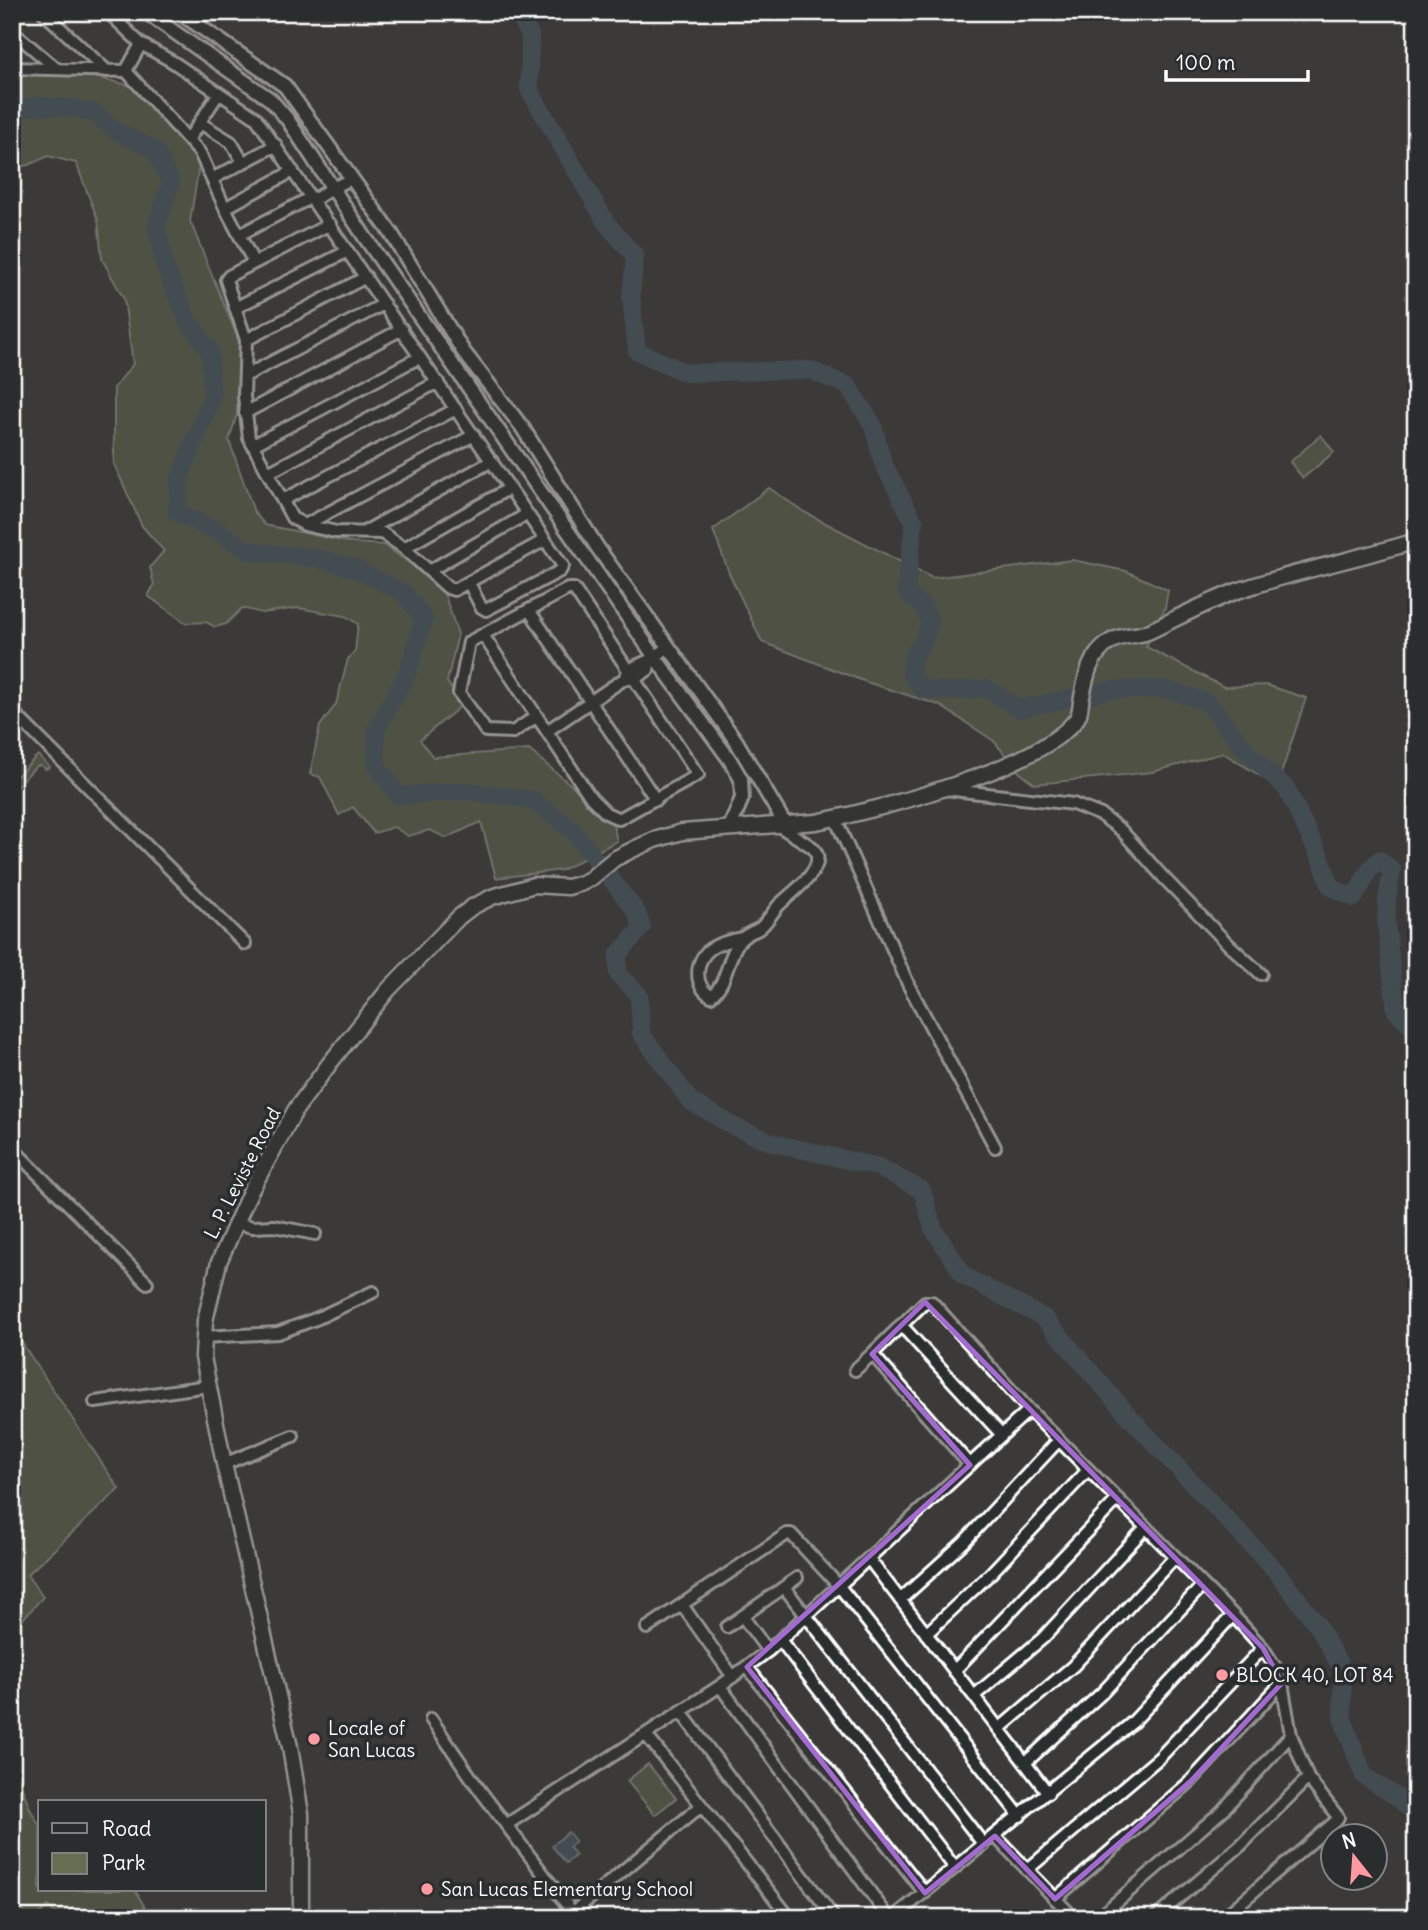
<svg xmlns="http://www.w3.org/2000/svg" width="1428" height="1930" font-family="Delius,sans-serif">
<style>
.green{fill:#666d52;stroke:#b2b6a8;stroke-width:2}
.water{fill:#4b626f;stroke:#93a1a9;stroke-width:2}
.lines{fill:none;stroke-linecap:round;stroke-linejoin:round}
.river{stroke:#4b626f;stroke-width:18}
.minor-casing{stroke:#fff;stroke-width:16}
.tertiary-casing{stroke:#fff;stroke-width:18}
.secondary-casing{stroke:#fff;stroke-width:19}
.minor{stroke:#2a2d2e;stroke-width:10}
.tertiary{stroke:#2a2d2e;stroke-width:12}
.secondary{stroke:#2a2d2e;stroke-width:14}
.marked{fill:none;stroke:#a36bd2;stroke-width:5;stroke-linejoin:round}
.poi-dot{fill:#ff9aa2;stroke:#2a2d2e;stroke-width:2.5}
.labels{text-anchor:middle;stroke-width:7;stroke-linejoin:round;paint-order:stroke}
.street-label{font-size:19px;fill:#fff;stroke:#2a2d2e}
.poi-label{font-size:19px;fill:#fff;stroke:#2a2d2e;text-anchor:start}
</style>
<rect width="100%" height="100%" fill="#3c3a38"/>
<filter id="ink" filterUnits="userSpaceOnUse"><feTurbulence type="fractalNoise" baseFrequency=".0143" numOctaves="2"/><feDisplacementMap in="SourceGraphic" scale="14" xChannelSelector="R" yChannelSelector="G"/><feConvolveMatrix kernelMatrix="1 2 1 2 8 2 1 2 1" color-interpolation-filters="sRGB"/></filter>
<g filter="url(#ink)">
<path class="green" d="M12,74L90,76L132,86L194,155L199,166L190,221L239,341L237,414L229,440L254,512L265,525L353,543L384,545L412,565L444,593L458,634L447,682L463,704L420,740L433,757L529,750L612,819L617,841L562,870L496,878L481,822L446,838L430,830L408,836L394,827L374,833L353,807L339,815L320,777L310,774L320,726L336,704L348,659L355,651L358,624L345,616L298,608L262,613L242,608L226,624L215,627L206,622L186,623L148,596L154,585L150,567L164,551L142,526L114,464V388L133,364L124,299L102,259L98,220L76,163L48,156L29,165L12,167Z
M1321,435L1334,452L1303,478L1290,462Z
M769,488L804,512L932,578L1072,560L1126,571L1168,590L1165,608L1146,647L1224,687L1266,685L1306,698L1277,786L1223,753L1152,772L1035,784L1020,773L994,741L939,705L866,682L762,642L730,575L713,530Z
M38,755L50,767L46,769L40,765L35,767L12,792V781Z
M12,1328L119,1489L27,1575L43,1597L12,1631Z
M12,1761L31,1811L40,1826V1890H135L151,1918H60L48,1906L35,1918H12Z
M648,1764L676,1798L655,1815L627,1781Z"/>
<path class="water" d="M568,1832L576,1842L569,1847L576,1855L566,1863L552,1846Z"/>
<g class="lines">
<path class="river" d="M517,12L530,35L529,89L607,224L635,256L631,296L637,351L686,373L810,370L848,386L873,425L883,463L914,522L906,591L924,608L930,622L923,643L913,656L911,674L923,690L956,691L986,688L1019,709L1110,690L1165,689L1207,702L1248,753L1286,788L1321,859L1331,887L1354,898L1370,869L1379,860L1392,870L1387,900L1386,922L1396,1011L1416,1029
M12,110L35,106L71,108L94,113L118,132L155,150L171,183L157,225L164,264L188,321L210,351L212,397L179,480L177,513L218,531L248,551L316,558L354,568L404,593L424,619L407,674L376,730L377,766L399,796L466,791L533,800L572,830L636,911L642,927L618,955V974L639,995L641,1033L690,1101L735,1127L773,1143L878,1167L922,1190L933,1228L964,1276L1044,1318L1126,1413L1276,1571L1318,1626L1343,1671L1342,1717L1364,1776L1397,1797L1416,1814"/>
<defs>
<path id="minor" d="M43,12L107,71
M108,12L141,44L173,62L256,118L563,566L560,571L486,610L481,607L469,583
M12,31L57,69
M12,68L126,71L200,153L225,208L254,263
M126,71L141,44
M200,123L231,142L243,162
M188,140L219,93
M212,179L276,145
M314,200L332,188L352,179
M225,208L293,171
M330,224L229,276L226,280L246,340L244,396L249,438L292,518L305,525L336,532L382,533L404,548L448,588L454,590L545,540
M239,235L312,197
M235,308L348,251
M246,340L366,277
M245,376L384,304
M245,413L402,329
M253,445L420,357
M268,473L438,382
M283,500L456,409
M305,525L474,435
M366,531L492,461
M404,548L510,488
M429,571L527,514
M529,610L656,800
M483,635L591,798L606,813L619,819L698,775L574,589H568L469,642L459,693L486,731L513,732L537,716
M630,679H634L648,670L650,660
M12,711L245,944
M547,731L624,679C631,664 641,666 653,658C658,655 663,651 668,647
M945,789L1073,804L1101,815L1121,830L1163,877L1227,943L1261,974
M835,818L909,986L995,1147
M742,938C731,940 719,943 710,949C695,961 693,986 711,996C727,984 727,959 738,943C744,934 752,933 760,928C767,922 772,913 778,906C790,893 832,867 812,847L776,824
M12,1148L147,1283
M235,1223L253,1227L274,1226L315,1234
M901,1325L1002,1435
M203,1337L278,1333L318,1318L373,1292
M855,1370L872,1354
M95,1402L208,1386
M224,1464L293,1436
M970,1465L872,1354L925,1302H932L1029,1410
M869,1559L1048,1793
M784,1587L984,1845
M900,1600L964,1542L1059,1440
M682,1605L733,1677
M743,1617L768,1651
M727,1627L797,1578
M647,1628L787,1534H791L839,1586L1020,1816
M926,1634L991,1573L1088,1470
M781,1641L955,1868
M747,1667L925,1893
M954,1671L1118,1499
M720,1686L889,1918
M974,1696L1043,1638L1146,1527
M681,1712L834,1918
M431,1719L479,1789L573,1913
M999,1729L1073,1666L1175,1557
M646,1735L790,1918
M1025,1763L1102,1693L1203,1585
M506,1825L720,1686L768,1651L1029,1410L1233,1615
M995,1836L1074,1918
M1027,1870L1160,1757L1263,1648
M1055,1899L1191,1781L1282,1683
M521,1915L523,1918
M566,1918L701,1806
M893,1918L1133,1722L1233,1615L1263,1648L1274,1665L1282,1683L1291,1735L1308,1778L1338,1817L1336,1821L1223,1918
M1098,1918L1222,1811L1291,1735
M1155,1918L1240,1846L1308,1778"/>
<path id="tertiary" d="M146,12L271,100L288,120L364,236L657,660L730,760L741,779L742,798L730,827
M179,12L285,86L391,233L463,351L522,427L597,547L736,741L785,824"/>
<path id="secondary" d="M301,1918V1814L290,1747L224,1464L203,1357L205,1321L219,1262L250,1192L296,1109L330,1063L388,990L459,917L472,907L492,897L534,885L568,887L582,883L590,879L614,859L634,849L654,840L682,832L816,822C878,810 1036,769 1075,721C1080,716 1080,709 1081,702C1086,677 1088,657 1110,642C1121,634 1138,637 1150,631C1179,617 1207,602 1237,591C1296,571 1357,559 1416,541"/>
</defs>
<use href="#minor" class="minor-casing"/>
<use href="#tertiary" class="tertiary-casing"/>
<use href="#secondary" class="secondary-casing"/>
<use href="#minor" class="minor"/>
<use href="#tertiary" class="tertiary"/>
<use href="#secondary" class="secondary"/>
</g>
</g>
<path d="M0 0H1428V1930H0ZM925,1302L1263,1648L1282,1683L1191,1781L1055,1899L995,1836L925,1893L747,1667L970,1465L872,1354Z" fill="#3c3a38" fill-opacity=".55" fill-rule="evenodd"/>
<path class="marked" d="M925,1302L1263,1648L1282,1683L1191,1781L1055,1899L995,1836L925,1893L747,1667L970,1465L872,1354Z"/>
<g class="poi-dot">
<circle cx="1222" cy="1675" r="7"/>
<circle cx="314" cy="1739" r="7"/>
<circle cx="427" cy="1889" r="7"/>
</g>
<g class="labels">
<g class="street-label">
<text transform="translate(242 1173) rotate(-63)" y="7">L. P. Leviste Road</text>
</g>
<g class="poi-label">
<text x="1236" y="1682">BLOCK 40, LOT 84</text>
<text x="328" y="1735">Locale of<tspan x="328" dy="22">San Lucas</tspan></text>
<text x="441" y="1896">San Lucas Elementary School</text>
</g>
</g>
<rect width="1428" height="1930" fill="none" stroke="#2a2d2e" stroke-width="42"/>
<rect x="21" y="21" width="1386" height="1888" fill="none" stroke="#fff" stroke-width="2.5" filter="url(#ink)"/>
<rect x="38" y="1800" width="228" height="91" fill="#2a2d2e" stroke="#7f8182" stroke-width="2"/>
<rect x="52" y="1823" width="35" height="10" fill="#2a2d2e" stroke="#7f8182" stroke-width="2"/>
<text x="102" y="1836" font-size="21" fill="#ffffff">Road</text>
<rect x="52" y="1853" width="35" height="21" fill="#666d52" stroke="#7f8182" stroke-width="2"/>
<text x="102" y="1870" font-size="21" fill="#ffffff">Park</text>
<g transform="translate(1354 1857) rotate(343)"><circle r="33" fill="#2a2d2e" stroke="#7f8182" stroke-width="2"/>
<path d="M0-5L12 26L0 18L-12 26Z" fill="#ff9aa2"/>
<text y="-10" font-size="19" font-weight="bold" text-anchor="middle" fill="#ffffff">N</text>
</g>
<path d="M1166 70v10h142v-10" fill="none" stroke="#ffffff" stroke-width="3.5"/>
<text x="1176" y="70" font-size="21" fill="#ffffff" stroke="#2a2d2e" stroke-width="5" paint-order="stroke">100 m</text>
</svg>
